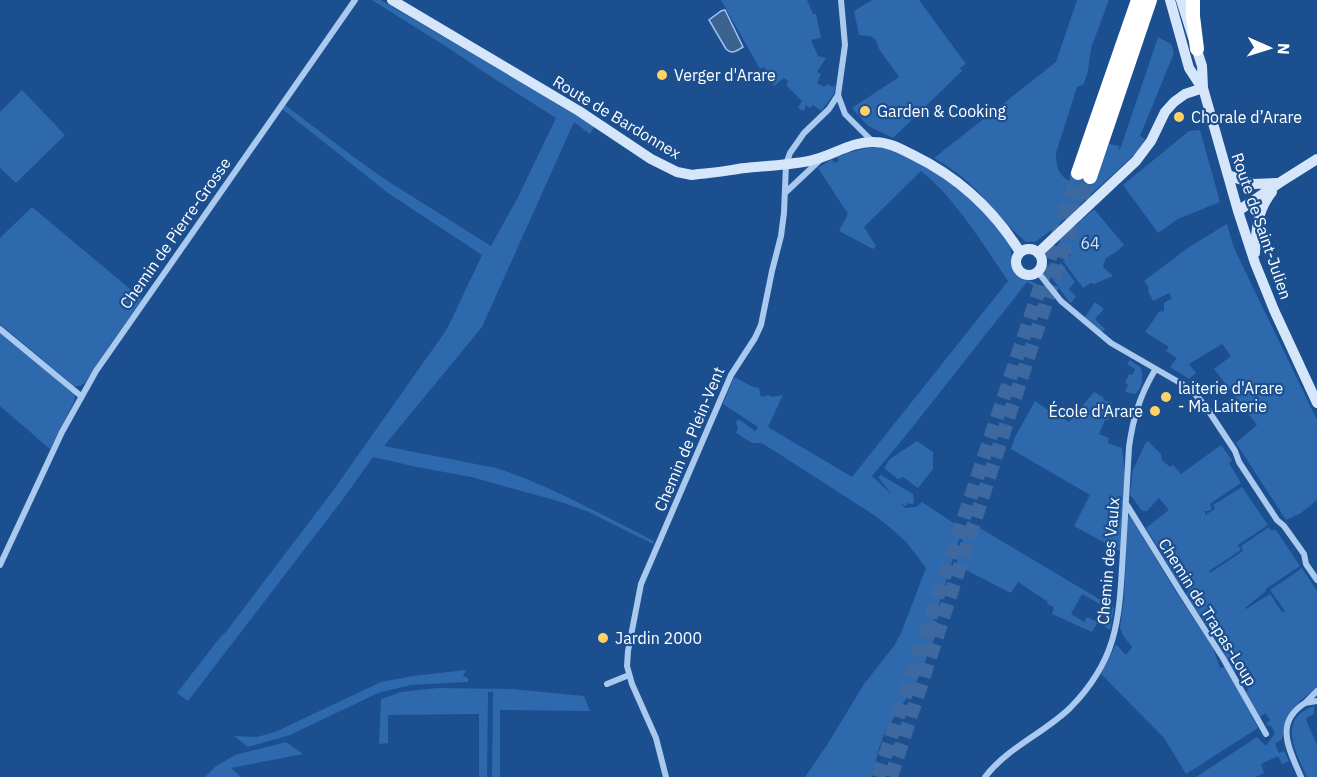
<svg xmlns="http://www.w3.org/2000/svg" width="1317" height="777" font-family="'IBM Plex Sans',sans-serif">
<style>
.green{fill:#2e69ad}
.water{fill:#3c6290;stroke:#9cc4f0;stroke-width:1.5}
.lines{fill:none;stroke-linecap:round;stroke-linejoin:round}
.highway-tunnel{stroke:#3d69a0;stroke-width:14;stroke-dasharray:14 7;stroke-linecap:butt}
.street{stroke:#a9c9ee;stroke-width:6}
.secondary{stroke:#d6e6fa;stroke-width:10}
.highway{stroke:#fff;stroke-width:14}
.poi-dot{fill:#ffd166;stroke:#1b4f8f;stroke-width:2}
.labels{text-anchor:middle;stroke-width:4.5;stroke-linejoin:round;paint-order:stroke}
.poi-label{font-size:16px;fill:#fff;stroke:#1b4f8f;text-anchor:start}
.street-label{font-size:16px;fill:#fff;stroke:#1b4f8f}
.park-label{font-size:16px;fill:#cfe3fa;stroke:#1b4f8f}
</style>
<rect width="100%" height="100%" fill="#1b4f8f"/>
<path class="green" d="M372,0H381L573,113L594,127L590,134L574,122L482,327L384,446L496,468C551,486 602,515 654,541L653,544L589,512L561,502L471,477L417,467L373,457L343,499L188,701L177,693L222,635L225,633L332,492L447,329L482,255L388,193L282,109L285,105L355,158L386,180L491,246L518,197L556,118L490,76L453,51Z
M721,0H807L813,14H816L821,38L811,40L818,56L826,58L817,72L821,74L817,83L825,87L827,84L833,87L836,84L834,94L821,111L813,105L810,108L806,105L804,111L798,108L802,101L786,85L788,81L784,78L774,86L764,67L760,69Z
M872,0H919L966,64L960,68L962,71L893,138L868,126L852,108L899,77L879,49L875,39L870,36L859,35L854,11Z
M1077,0H1109L1091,48L1088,71L1084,84L1077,87L1056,153C1056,165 1058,175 1069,181L1072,172L1096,180L1109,144L1119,146L1118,150L1121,147L1158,37L1171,44L1174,53L1140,136L1145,139L1137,152L1057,226L1035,242H1026C1005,225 989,201 968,182C958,172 945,165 934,158L1056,62Z
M22,90L65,135L16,183L0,168V112Z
M1200,130L1220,202L1178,219L1158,233L1123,185L1189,131Z
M879,147C888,148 896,152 905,156C943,173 977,199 1001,233C1004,237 1007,241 1009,245C1013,253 1011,264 1017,271C1022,278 1036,283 1044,289L1041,290L1027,282L907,434L872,476L892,495L878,477L881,475L913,494L914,503L911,504L908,503L905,506L899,502L905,508L916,507L922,502L958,526L961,533L934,620L940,625L920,674L911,691L886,730L879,748L872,777H805L827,745L864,684L894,646L901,633L926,568L908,544L893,530L874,515L773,450L761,443H752L736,433L738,429L736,423L737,420H740L755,431L758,427L723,404L734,377L751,386L759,388L761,397L769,395L771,397L783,395L768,427L852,477L1008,281C981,242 957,200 921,171L864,227L876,246L873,249L839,231L848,214L818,168L832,159L834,163L839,161L837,157C851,151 864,148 879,147Z
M32,207L142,299L112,342L85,383L80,386H74L0,324V238Z
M1094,209L1124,245L1116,252L1106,258L1103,267L1113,276L1094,284L1091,283L1083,288L1063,261L1071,255L1059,241Z
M1227,224L1234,248L1317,420V500L1301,513L1286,520L1236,443L1257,425L1214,369L1231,356L1222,344L1189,364L1196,373L1189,379L1170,367L1177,358L1166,351L1169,347L1145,332L1159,312L1164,311V303L1172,298L1169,293L1153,301L1148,291L1149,288L1144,281L1189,247Z
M1049,262L1054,269L1061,263L1075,282L1069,289L1076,297L1070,303L1049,274Z
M1095,302L1104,309L1095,319L1105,329L1102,332L1085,317Z
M0,332L74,394L75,396L74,402L50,449L0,406Z
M1130,360L1141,368C1143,377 1143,388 1135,394L1125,392L1128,384L1125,383L1129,374L1132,375L1135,369L1127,364Z
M1094,392L1104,398L1103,400L1112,403L1111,405L1113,406L1108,420H1105L1099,434L1109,438L1108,443L1122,448L1126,482L1121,552L1074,526L1090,495L1011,449L1015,437L1035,401L1048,410L1069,422Z
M917,441L933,452V469L918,488L903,477L898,479L884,468L890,459Z
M1148,441L1161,454L1162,460L1170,467L1173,465L1181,474L1221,445L1232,460L1229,463L1241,483L1210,504L1212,509L1208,511H1205V515L1215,509L1213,505L1242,487L1268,525L1238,545L1241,550L1209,571L1210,573L1243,551L1241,546L1269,527L1271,530H1276L1300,566L1266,589V591L1245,608L1246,609L1270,594L1282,612L1285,611L1270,590L1302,568L1317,591V688C1304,698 1289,707 1285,724C1283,729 1283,734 1282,739L1275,744L1279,753L1284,751L1289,761L1282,764L1278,756L1261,764L1264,773L1255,777H1196L1257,737L1266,746L1275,733L1271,726L1265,725L1270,720L1265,713L1260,717L1246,692L1249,690L1246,685L1248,683L1239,670L1235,672L1219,645L1221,639L1219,636L1217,638L1210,627L1207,626L1186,595L1189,590L1185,583H1179L1146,528L1169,510L1159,498L1147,511H1142L1130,494L1133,470L1145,444Z
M1128,516L1131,517L1176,592L1213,648L1220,668L1226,667L1258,728L1186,774L1164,738L1101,674L1116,644L1126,655L1132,647L1124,637L1120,628L1124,598Z
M968,521L1114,608L1110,630L1102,625L1107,615L1103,613L1105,607L1082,594L1071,614L1084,622L1087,617L1098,622L1092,632L1052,614L1054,607L1047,604L1048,602L1018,582L1011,593L956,565Z
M466,670L463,676L468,678V682L411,685L378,693L290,735L248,747L234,736L257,737L275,732L381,682L413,676Z
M437,688L513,689L584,696L590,711L500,710V777H492L493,692H488L487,777H479V714L388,715V743L379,744L381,699L401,692Z
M1314,706V714L1306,718V720L1317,745V777H1307C1295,751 1277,719 1314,706Z
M286,742L303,754L231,768L241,777H205L216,766L235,755Z"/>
<path class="water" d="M725,10L743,47C736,51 732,55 726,49L709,20L721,11Z"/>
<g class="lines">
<path class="highway-tunnel" d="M878,777L1078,173
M891,777L1059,263L1090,177"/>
<path class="street" d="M841,0L845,45L838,95L845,114L873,142
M785,193L819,161
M1037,271L1061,301L1111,343L1182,384L1195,394L1206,407L1235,451L1239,462L1277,520L1284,526L1304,554L1306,564L1317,580
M0,329L81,396
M1127,505L1180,591L1223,658L1266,734
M0,565L62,432L96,371L355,0
M607,684L629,675
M1317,691L1305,703L1317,701
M666,777L656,738L632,684L627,666L628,651L641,584L731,375L755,338L761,325L772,271L781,236L784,213L786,164L790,153L804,133L829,109L838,95
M985,777C1008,747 1043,734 1070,708C1119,658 1119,618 1123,552C1125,517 1127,482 1129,447C1133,418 1140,395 1155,370
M1301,777C1290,751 1273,723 1305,703"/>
<path class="secondary" d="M392,0L579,111L651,159L677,172L692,175L699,174C715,173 730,170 745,168C766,166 788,165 809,161C831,157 851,141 874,142C889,142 901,149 913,155C958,177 994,210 1020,252
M1170,0L1189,68L1202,88
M1181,0L1202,66L1203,88L1238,211L1255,263L1274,310L1317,403
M1228,175L1253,184L1277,183
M1238,211L1279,183L1317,159
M1016 262a13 13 0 1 1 26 0a13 13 0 1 1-26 0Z
M1038,253L1136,161L1151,141L1165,112L1174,102L1185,94L1203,88
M1255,253C1256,230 1257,211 1272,192"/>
<path class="highway" d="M1193,0V16L1197,49
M1078,173L1138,0
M1090,177L1150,0"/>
</g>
<g class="poi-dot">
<circle cx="662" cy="75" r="6"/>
<circle cx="865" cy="111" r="6"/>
<circle cx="1179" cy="117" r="6"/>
<circle cx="1166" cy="397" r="6"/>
<circle cx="1155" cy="411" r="6"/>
<circle cx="603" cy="638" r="6"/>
</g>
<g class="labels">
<g class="poi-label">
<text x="674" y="81">Verger d'Arare</text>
<text x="877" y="117">Garden &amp; Cooking</text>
<text x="1191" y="123">Chorale d’Arare</text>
<text x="1178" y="394">laiterie d'Arare<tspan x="1178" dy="18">- Ma Laiterie</tspan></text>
<text x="1143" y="417" text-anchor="end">École d'Arare</text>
<text x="615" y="644">Jardin 2000</text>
</g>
<g class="street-label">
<text transform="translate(617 117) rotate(31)" y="6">Route de Bardonnex</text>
<text transform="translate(1262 226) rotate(71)" y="6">Route de Saint-Julien</text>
<text transform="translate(175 233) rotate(-55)" y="6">Chemin de Pierre-Grosse</text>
<text transform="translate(689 439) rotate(-67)" y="6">Chemin de Plein-Vent</text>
<text transform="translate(1108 561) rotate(-85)" y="6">Chemin des Vaulx</text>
<text transform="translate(1208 612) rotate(58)" y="6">Chemin de Trapas-Loup</text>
</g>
<g class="park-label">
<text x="1090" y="249">64</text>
</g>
</g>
<g transform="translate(1269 48) rotate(93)" stroke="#1b4f8f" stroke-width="4.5" paint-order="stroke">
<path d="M0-4.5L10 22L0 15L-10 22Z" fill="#ffffff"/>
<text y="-9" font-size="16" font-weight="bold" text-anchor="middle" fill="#ffffff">N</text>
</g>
</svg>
